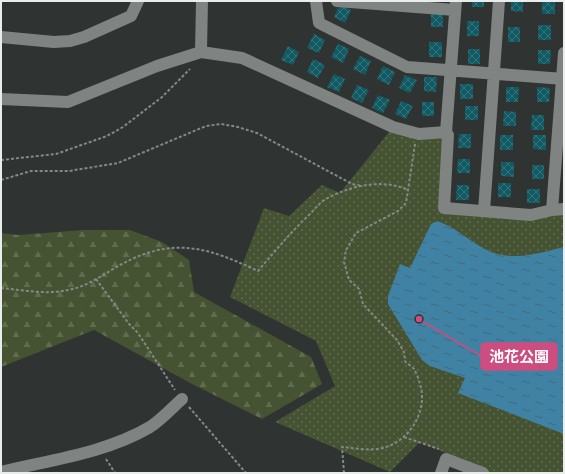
<svg xmlns="http://www.w3.org/2000/svg" width="565" height="474" font-family="'Exo 2','Noto Sans JP',sans-serif">
<style>
.green{fill:url(#green-dots)}
.forest{fill:url(#forest-firs)}
.water{fill:url(#water-ripples)}
.building{fill:url(#building-cross-hatch)}
.lines{fill:none;stroke-linecap:round;stroke-linejoin:round}
.path{stroke:#848887;stroke-width:2;stroke-dasharray:3 2;stroke-linecap:butt}
.minor{stroke:#7f8382;stroke-width:12}
.leader{fill:none;stroke:#cc4d7f;stroke-width:1.5}
.callout-dot{fill:#cc4d7f;stroke:#2f3332;stroke-width:1.5}
.callout{fill:#cc4d7f;stroke:#cc4d7f;stroke-width:1.5}
.callout-label{font-size:15px;text-anchor:middle;font-weight:bold;fill:#fff}
</style>
<defs>
<pattern id="green-dots" width="8" height="8" patternUnits="userSpaceOnUse"><rect width="8" height="8" fill="#455332"/><path d="M2 2h.1M6 6h.1" fill="none" stroke="#606c50" stroke-width="1.8" stroke-linecap="round"/></pattern>
<pattern id="forest-firs" width="22" height="20" patternUnits="userSpaceOnUse"><rect width="22" height="20" fill="#455332"/><path d="M5 1l3.5 6h-7zM16 11l3.5 6h-7z" fill="#606c50"/></pattern>
<pattern id="water-ripples" width="26" height="14" patternUnits="userSpaceOnUse"><rect width="26" height="14" fill="#4082a3"/><path d="M2 4q2-2 4 0t4 0M15 11q2-2 4 0t4 0" fill="none" stroke="#426a7e"/></pattern>
<pattern id="building-cross-hatch" width="8" height="8" patternUnits="userSpaceOnUse"><rect width="8" height="8" fill="#125a63"/><path d="M0 0l8 8M0 8l8-8" fill="none" stroke="#35727a"/></pattern>
</defs>
<rect width="100%" height="100%" fill="#2f3332"/>
<path class="green" d="M393,127L448,135L445,201L484,211L564,209V473H491L420,442L390,472L275,422L335,386L316,341L230,297L264,208L289,216L322,185L340,193Z"/>
<path class="forest" d="M84,230H130L162,242L189,260L194,292L311,357L322,384L262,419L192,384L94,330L1,367V233L18,235Z"/>
<path class="water" d="M437,221C455,227 468,240 485,249C510,263 539,253 564,247V434L458,393L465,378L430,366L422,360L388,304V296L400,264L410,268L431,224Z"/>
<path class="building" d="M472,1H484V7H472Z
M511,1H523V12L511,11Z
M542,1H555V14H542Z
M340,4L351,10L345,23L334,17Z
M431,13H443V27H431Z
M467,21H479V36H467Z
M538,25H551V40H538Z
M508,27H520V42H508Z
M314,34L325,40L319,53L307,48Z
M429,42H442V57H429Z
M338,44L349,49L343,63L331,57Z
M288,46L299,52L293,65L281,60Z
M468,49H480V64H468Z
M538,50H551L550,64H538Z
M360,56L371,61L365,75L353,69Z
M313,59L325,65L318,78L307,72Z
M383,66L395,72L389,85L377,79Z
M334,74L345,79L339,92L327,87Z
M405,75L417,80L410,93L399,88Z
M424,77H437L436,92L424,91Z
M460,84H473V99H460Z
M357,85L369,90L362,103L351,98Z
M506,87H519L518,102H506Z
M537,87L550,88L549,102H537Z
M378,95L390,100L383,113L372,108Z
M401,101L413,106L406,119L395,114Z
M422,102H434V116H422Z
M465,106H478V120H465Z
M504,111L516,112V126H503Z
M532,115H544V130H531Z
M459,134H471V148H458Z
M500,135H513V150H500Z
M533,135H546V150L533,149Z
M458,159H470V173H457Z
M501,162H514V177L501,176Z
M532,165H544V179H532Z
M498,183H511V197H498Z
M457,185H469V200H456Z
M527,189H540V203H527Z"/>
<g class="lines">
<path class="path" d="M1,160L56,154L107,136L123,127L162,97L190,69
M1,180L31,171H69L118,163L206,126L221,124L238,127L257,133L352,184L362,186
M96,279L129,324L138,333L175,390
M1,288C23,290 46,295 68,290C87,287 105,273 122,264C174,236 209,248 258,271C275,251 291,232 310,214C315,209 320,202 326,199C349,186 383,178 408,190
M189,407L246,473
M404,437L439,449
M106,459L115,473
M344,473L342,447C356,448 372,452 386,447C413,438 429,407 419,381C418,377 416,372 414,369C412,366 407,364 405,361L404,352L397,340L363,304L359,289L349,280L344,262L346,250L356,233L398,211L406,203L415,144"/>
<path class="minor" d="M316,1L319,23L407,67L564,79
M337,1L455,10
M456,1L446,132L448,135L444,208L531,215L552,210L564,209
M1,37L54,42L70,41L84,37L131,16L138,1
M201,52L202,1
M1,99L68,102L157,66L201,52L242,58L393,127L419,134L446,132
M552,210L564,53
M484,211L499,1
M1,472C50,460 106,453 150,427C161,420 172,408 182,399
M441,473L446,459L483,473"/>
</g>
<path class="leader" d="M419 319L481 356"/>
<circle class="callout-dot" cx="419" cy="319" r="4"/>
<rect class="callout" x="481" y="343" width="76" height="27" rx="4"/>
<g class="callout-label">
<text x="519" y="362">池花公園</text>
</g>
<rect width="565" height="474" fill="none" stroke="#eaedec" stroke-width="4"/>
</svg>
